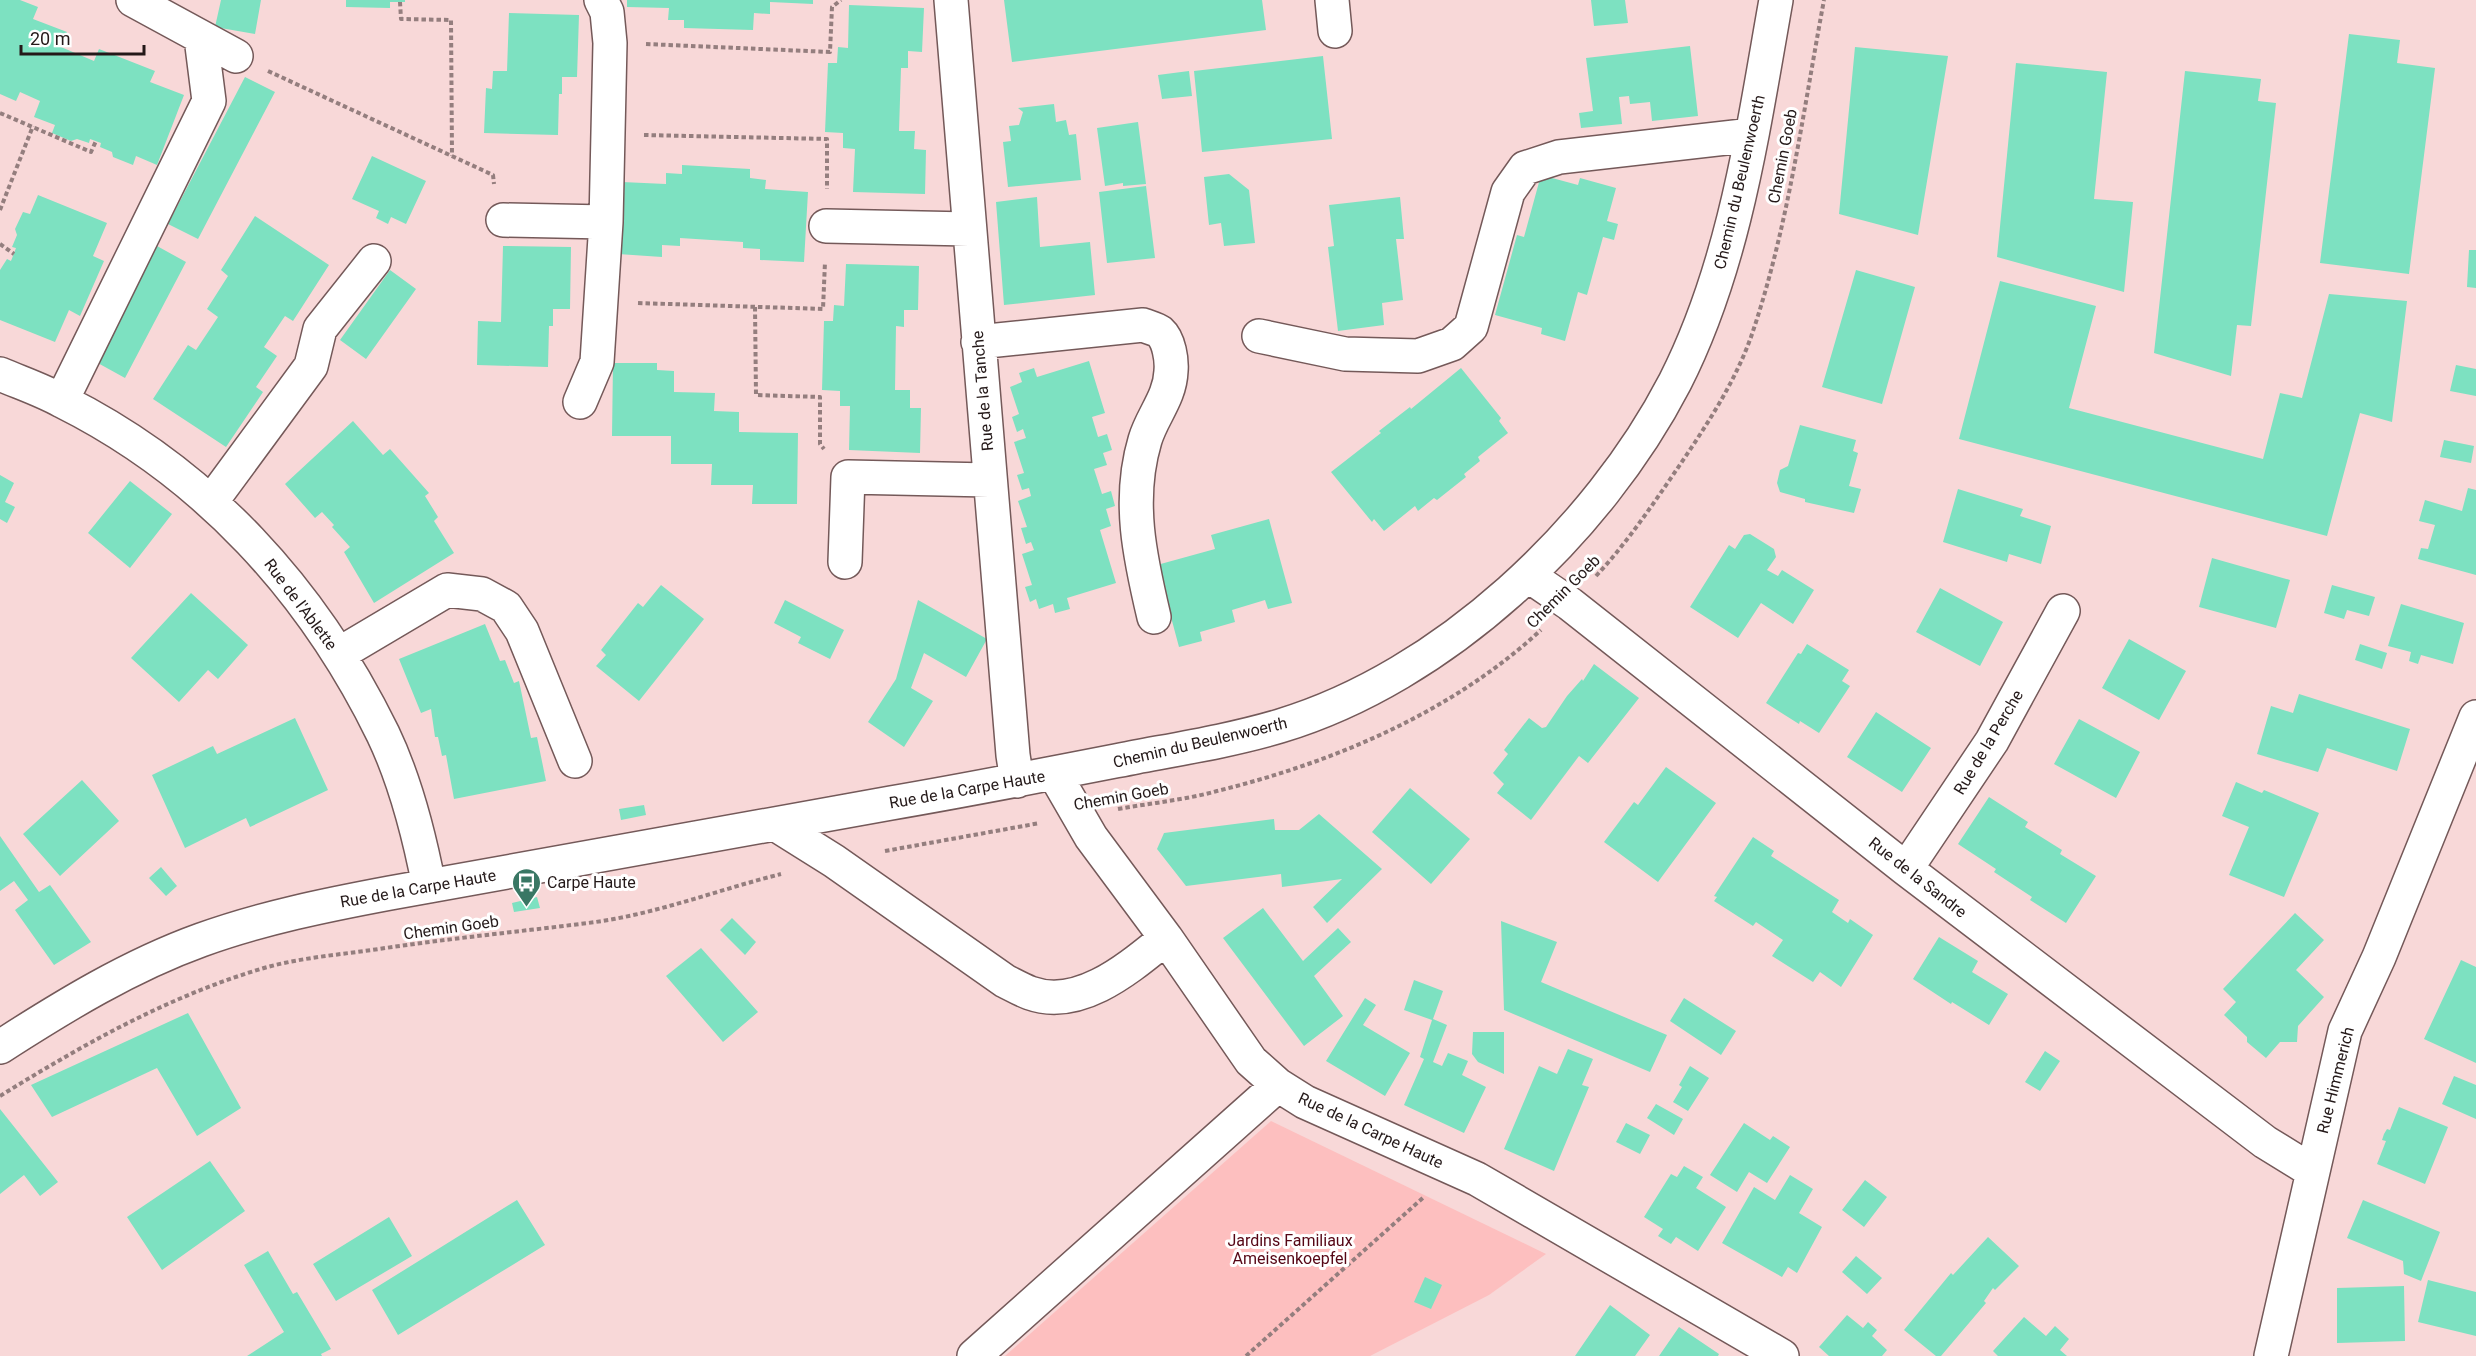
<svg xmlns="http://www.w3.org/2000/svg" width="2476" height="1356" font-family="Roboto,sans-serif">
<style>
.green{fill:#fdbfbf}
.building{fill:#7de1c1}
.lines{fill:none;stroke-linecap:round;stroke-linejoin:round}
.minor-casing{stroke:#745959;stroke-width:36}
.path{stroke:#947e7e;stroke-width:4;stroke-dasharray:4.5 3;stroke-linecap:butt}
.minor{stroke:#fff;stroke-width:33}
.labels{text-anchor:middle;stroke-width:6;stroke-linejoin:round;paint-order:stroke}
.street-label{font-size:16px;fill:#241919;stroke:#fff}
.poi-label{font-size:16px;fill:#241919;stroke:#fff;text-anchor:start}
.park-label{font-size:16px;fill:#550615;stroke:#fff}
</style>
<rect width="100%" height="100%" fill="#f8d8d8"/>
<path class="green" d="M1271,1121L1546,1254L1489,1295L1370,1356H1005Z"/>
<path class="building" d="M0,0H20L38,7L33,19L67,32L61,47L94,61L99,49L155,71L150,82L184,95L157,165L136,156L133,165L113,157L112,152L100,147L101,143L90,139L89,143L77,139L71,141L52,133L55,125L34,117L40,101L20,92L16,101L0,94Z
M221,0H261L255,34L215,27Z
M346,0H405V2H390V8L346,7Z
M627,0H813V4L770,2V14L754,13L753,30L684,28V20H668L669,8L627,7Z
M1004,0H1262L1266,30L1012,62Z
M1591,0H1625L1628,23L1594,26Z
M849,5L924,8L922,52L908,51V68H901L899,131H915L914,149L926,150L925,194L853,192L855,149L843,148V133L825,132L828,63H837L838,47L848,48Z
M509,13L579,15L577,77H562V94H559L558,135L484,133L486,88L492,89L493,71H507Z
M2349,34L2400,40L2397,63L2435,68L2409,274L2320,263Z
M1690,46L1698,116L1652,121L1650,102L1630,104L1629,96L1619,97L1622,124L1581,128L1579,113L1593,111L1586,58Z
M1855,47L1948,56L1918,235L1839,214Z
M1323,56L1332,139L1202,152L1194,71Z
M2016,63L2107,72L2094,199L2133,202L2124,292L1997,257Z
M1189,71L1192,96L1162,99L1158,75Z
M2185,71L2261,79L2258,101L2276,103L2251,326L2237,325L2231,376L2154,353Z
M245,77L275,92L198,239L168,224Z
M1054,104L1056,122L1066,120L1069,135L1076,134L1081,180L1008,187L1003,142L1011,141L1009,126L1019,125L1023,112L1018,108Z
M1138,122L1146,184L1123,186V183L1105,186L1097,128Z
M372,156L426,181L406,224L391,217L388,224L376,218L379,211L352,199Z
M682,165L750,169V178L766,180L765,189L808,192L804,262L760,260V249L743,248V242L680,238V246L662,245V257L618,254L622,182L666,184V173L682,174Z
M1229,174L1249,190L1255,243L1224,246L1221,223L1209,225L1204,177Z
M1541,175L1578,185L1580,178L1616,188L1607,221L1618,224L1614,240L1603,237L1587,295L1578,292L1565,341L1541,334L1542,328L1495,315L1517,235L1524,237Z
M1146,186L1155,258L1107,263L1099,192Z
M38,195L107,223L93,256L104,261L80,316L69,310L55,342L0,320V270L7,259L11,261L16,248L12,247L17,235L15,229L23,212L30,214Z
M1037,197L1040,247L1090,242L1095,295L1004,305L996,202Z
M1400,197L1404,239H1396L1403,300L1382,303L1384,325L1338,331L1328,247L1334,246L1329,205Z
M255,216L329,265L293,321L285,316L264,347L277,356L256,387L263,392L226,447L153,399L188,345L196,350L218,317L207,309L228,276L221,270Z
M157,246L186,262L125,378L96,362Z
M503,246L571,247L570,309H553V326H549L548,367L477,365L478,321L501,322Z
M2469,250H2476V288L2467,287Z
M846,264L919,266L918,310H904V327L896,326L895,390H910V408H921L920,453L849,450L850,406H840V391L822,390L824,321H833L834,305L844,306Z
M390,270L416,289L366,359L340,340Z
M1856,270L1915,287L1882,404L1822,387Z
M2000,281L2096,306L2069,408L2263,459L2280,393L2302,398L2329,294L2407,301L2392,422L2360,413L2327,536L1959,439Z
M1089,361L1105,413L1092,417L1098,437L1107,434L1112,450L1103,453L1107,465L1094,469L1102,494L1111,491L1115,506L1106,509L1111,526L1100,530L1116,583L1067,598L1070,609L1055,613L1053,604L1039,609L1036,599L1030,602L1025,587L1032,585L1022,554L1034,550L1031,542L1026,544L1021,528L1027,527L1018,501L1031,496L1029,488L1022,490L1017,475L1024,473L1014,442L1026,438L1023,429L1017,432L1012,417L1019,414L1010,387L1022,382L1019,373L1034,368L1037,377Z
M613,363H657V370L674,371V392L715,393L714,411L739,412V432L798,433L797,504H752L753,485H711L712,464H671V436H612Z
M2456,365L2476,369V396L2450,391Z
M1461,368L1501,418L1499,421L1508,433L1478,457L1480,461L1464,474L1466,477L1437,500L1434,498L1418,511L1415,506L1384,531L1374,519L1372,522L1331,472L1381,433L1379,431L1410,407L1411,409Z
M353,421L383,455L390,449L429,493L425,496L438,517L434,521L454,553L374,603L344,552L350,547L332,527L334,525L322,512L315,518L285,484Z
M1800,425L1856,440L1853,451L1858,453L1849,486L1861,489L1854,513L1805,502V499L1780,492L1777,483L1780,470L1788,466Z
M2444,440L2474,446L2471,463L2440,457Z
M0,475L14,483L5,502L15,507L7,523L0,519Z
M130,481L172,514L130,568L88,533Z
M2468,488L2476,490V575L2418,559L2421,548L2428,549L2435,525L2419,521L2425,500L2462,511Z
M1958,489L2023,509L2020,516L2051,526L2041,564L2009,554L2007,562L1943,542Z
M1269,519L1292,603L1268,609L1265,600L1232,610L1235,622L1200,632L1202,641L1179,647L1157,565L1215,549L1211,535Z
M1750,534L1774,549L1776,557L1767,570L1778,576L1782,570L1814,590L1793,624L1761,603L1738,638L1690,607L1729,545L1735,549L1744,535Z
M2212,558L2290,580L2276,628L2199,607Z
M661,585L704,619L639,701L596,666L606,655L601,650L638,603L643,607Z
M2332,585L2375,597L2369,616L2347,610L2344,619L2324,613Z
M1940,588L2003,622L1980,666L1916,632Z
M191,593L248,645L218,679L208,670L179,702L131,658Z
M785,600L844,630L830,659L798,643L801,637L774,623Z
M918,600L987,639L966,677L924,653L911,688L933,701L904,747L868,722L896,679Z
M2401,604L2464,623L2453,664L2421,655L2418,664L2409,661L2411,652L2388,646Z
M485,624L500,661L505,660L514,683L519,681L531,738L537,737L546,781L454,799L446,755L442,756L438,737H435L431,709L421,713L399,659Z
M2129,639L2186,671L2159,720L2102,688Z
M1807,644L1849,670L1842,681L1850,686L1819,733L1800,721L1799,724L1766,703L1798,653L1801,654Z
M2360,644L2387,653L2382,669L2355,660Z
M1594,664L1639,698L1588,763L1579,756L1531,820L1497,793L1504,784L1493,773L1508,754L1504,750L1529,718L1542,728L1546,727L1567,696L1582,679L1583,681Z
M2299,694L2410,729L2397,771L2327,748L2318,772L2257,754L2271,706L2293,713Z
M1876,712L1931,748L1902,792L1847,757Z
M295,718L328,790L250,827L246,818L185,848L152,775L213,746L217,754Z
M2079,719L2140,752L2116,798L2054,764Z
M1666,767L1716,803L1658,882L1604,842L1634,802L1638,805Z
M82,780L119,821L60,876L23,834Z
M2236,782L2262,793L2264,790L2319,813L2284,897L2229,875L2249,827L2222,816Z
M1410,788L1470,839L1431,884L1372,832Z
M1989,797L2028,822L2025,827L2062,850L2060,854L2096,876L2066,923L2030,900L2032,897L1994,872L1996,869L1958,844Z
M644,805L646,815L621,820L619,809Z
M1319,814L1382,869L1327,923L1313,907L1342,879L1282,887L1281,874L1186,886L1157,849L1164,833L1274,819L1275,830H1299Z
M0,836L39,892L50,885L91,942L54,965L15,910L28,900L14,881L0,891Z
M1753,837L1774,851L1771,856L1839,900L1832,912L1848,923L1850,919L1873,935L1841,987L1820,972L1813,982L1772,956L1783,940L1756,922L1753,926L1714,901L1717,897L1714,896Z
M161,867L177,886L166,896L149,878Z
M537,897L540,908L514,912L512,903Z
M1263,908L1303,961L1338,928L1351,942L1314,976L1343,1016L1304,1046L1223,938Z
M2295,913L2324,940L2296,970L2324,997L2298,1026L2297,1042H2280L2266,1058L2247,1042V1037L2224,1015L2236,1002L2223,989Z
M732,918L756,942L745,955L720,930Z
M1501,921L1557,942L1541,982L1667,1035L1650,1072L1504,1010Z
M1939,937L1978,961L1972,972L2008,994L1989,1025L1952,1002L1951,1004L1913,979Z
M701,948L758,1012L723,1042L666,976Z
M2461,960L2476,967V1063L2424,1039Z
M1414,980L1443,991L1433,1019L1447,1025L1433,1062L1442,1066L1448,1053L1468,1061L1462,1075L1486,1087L1464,1133L1404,1105L1424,1059L1420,1057L1432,1020L1404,1010Z
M1365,998L1376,1005L1363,1025L1410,1053L1385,1096L1326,1061Z
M1684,998L1736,1031L1721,1055L1670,1021Z
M188,1013L241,1108L197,1136L157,1068L52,1117L31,1085Z
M1473,1032H1504V1074L1478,1062L1472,1054Z
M1568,1049L1593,1059L1582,1085L1589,1087L1554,1171L1504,1149L1539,1066L1557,1074Z
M2045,1051L2060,1061L2040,1091L2025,1082Z
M1690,1066L1709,1078L1688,1111L1673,1102L1682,1087L1679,1085Z
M2454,1076L2476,1085V1119L2442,1104Z
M1656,1104L1683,1119L1674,1135L1647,1118Z
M2399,1107L2448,1127L2425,1184L2377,1164L2386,1141L2382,1140L2384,1134L2387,1129L2390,1130Z
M0,1109L58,1182L40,1196L24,1175L0,1194Z
M1626,1123L1650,1135L1640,1154L1616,1142Z
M1744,1123L1770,1140L1773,1136L1790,1147L1767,1183L1749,1172L1737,1192L1710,1175Z
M210,1161L245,1211L162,1270L127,1217Z
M1684,1166L1703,1177L1696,1188L1726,1207L1698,1251L1676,1237L1671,1244L1658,1236L1663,1229L1644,1217L1671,1174L1677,1177Z
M1790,1175L1813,1189L1799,1213L1822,1227L1797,1273L1788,1267L1782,1277L1722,1243L1754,1187L1775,1200Z
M1865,1180L1887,1197L1864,1227L1842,1210Z
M517,1200L545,1245L398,1335L372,1290Z
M2363,1200L2440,1232L2421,1281L2404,1274L2403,1261L2347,1238Z
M389,1217L412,1256L336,1301L313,1264Z
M1988,1237L2019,1266L1995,1290L1993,1288L1984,1301L1986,1303L1941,1356H1936L1904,1330L1951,1273L1953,1275Z
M268,1251L293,1294L297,1292L331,1349L321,1354L322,1356H247L284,1332L244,1265Z
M1856,1256L1882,1278L1867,1294L1842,1272Z
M1425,1277L1442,1285L1431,1309L1414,1302Z
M2428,1280L2476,1292V1336L2418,1322Z
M2404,1286L2405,1341L2337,1343V1288Z
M1610,1305L1650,1335L1635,1356H1575Z
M1847,1315L1863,1328L1868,1322L1877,1330L1872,1336L1887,1350L1882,1356H1829L1819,1347Z
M2024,1317L2046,1336L2055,1326L2069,1339L2060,1350L2067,1356H1998L1993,1351Z
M1679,1327L1719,1354L1718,1356H1659Z"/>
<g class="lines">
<defs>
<path id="minor" d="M133,0L236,56
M951,0L1013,755L1017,781
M1332,0L1335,31
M503,220L606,222L610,43L607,12L601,0
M826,226L969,229
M1259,336L1345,354L1418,356L1452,344L1471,327L1508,192L1525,168L1559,157L1752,135
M978,342L1143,325C1148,327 1156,329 1160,332C1169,340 1172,360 1171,371C1170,398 1152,416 1145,440C1127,500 1140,558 1154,617
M0,374C21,383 42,390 62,401C206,473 313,591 383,734C406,782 419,834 429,886
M62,400L209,101L201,38
M580,402L597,362L606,222
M211,502L311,366L320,329L374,261
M845,562L848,477L989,480
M1529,576L1570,604L1906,869L2265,1142L2312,1171
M339,654L447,590L482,594L506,607L522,631L575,761
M1054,773L1091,837L1166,938L1251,1061L1278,1085L1305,1102L1477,1179L1782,1356
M775,824L834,861L1005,981C1013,985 1022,990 1030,993C1080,1011 1130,967 1166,938
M1906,869L1992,741L2063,611
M0,1047C64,1006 129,966 201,940C262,918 326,905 390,893C557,863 724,833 891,803C973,789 1054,773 1136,757C1184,748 1233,740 1280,726C1443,677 1598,531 1675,382C1735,264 1753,129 1776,0
M974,1356L1278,1085
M2271,1356L2345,1031L2379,957L2476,717"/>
</defs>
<use href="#minor" class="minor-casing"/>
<path class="path" d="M400,2L401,19L451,20L452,156
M646,44L830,52L832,7L841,0
M268,71L493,175L494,184
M0,113L91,152L96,141
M644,135L827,139V189
M0,210L33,126
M0,244L14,254
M638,303L823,309L825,262
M755,307L756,395L820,397V444L824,449
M1596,576C1625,545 1649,510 1673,475C1702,432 1733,387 1751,337C1788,229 1803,112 1824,0
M1118,809C1151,803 1185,800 1217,791C1335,762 1452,712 1541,630
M885,851L1040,823
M0,1096C84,1044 169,996 264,968C299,958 336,955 372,950C444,939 516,932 588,923C654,915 717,890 781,874
M1246,1356L1424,1197"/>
<use href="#minor" class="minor"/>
</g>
<defs>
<symbol id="bus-pin" viewBox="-11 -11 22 30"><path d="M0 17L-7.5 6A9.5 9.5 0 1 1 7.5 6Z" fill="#397764" stroke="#fff"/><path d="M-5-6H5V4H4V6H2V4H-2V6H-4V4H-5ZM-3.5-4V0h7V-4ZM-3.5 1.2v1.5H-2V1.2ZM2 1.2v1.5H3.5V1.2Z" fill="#fff"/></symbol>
</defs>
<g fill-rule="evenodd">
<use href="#bus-pin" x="510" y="866" width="33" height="45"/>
</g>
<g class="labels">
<g class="street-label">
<text transform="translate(1782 156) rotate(-79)" y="6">Chemin Goeb</text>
<text transform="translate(1739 182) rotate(-77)" y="6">Chemin du Beulenwoerth</text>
<text transform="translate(982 391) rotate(-95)" y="6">Rue de la Tanche</text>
<text transform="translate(1563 591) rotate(-45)" y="6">Chemin Goeb</text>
<text transform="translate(301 604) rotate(53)" y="6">Rue de l'Ablette</text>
<text transform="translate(1200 742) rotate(-13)" y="6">Chemin du Beulenwoerth</text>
<text transform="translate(1988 742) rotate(-59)" y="6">Rue de la Perche</text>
<text transform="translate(967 789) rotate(-10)" y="6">Rue de la Carpe Haute</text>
<text transform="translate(1121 796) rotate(-10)" y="6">Chemin Goeb</text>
<text transform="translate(1918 877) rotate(38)" y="6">Rue de la Sandre</text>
<text transform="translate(418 888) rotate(-10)" y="6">Rue de la Carpe Haute</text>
<text transform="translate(451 927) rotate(-8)" y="6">Chemin Goeb</text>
<text transform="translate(2335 1080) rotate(-76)" y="6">Rue Himmerich</text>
<text transform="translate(1371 1130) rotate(25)" y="6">Rue de la Carpe Haute</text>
</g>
<g class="poi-label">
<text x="547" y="888">Carpe Haute</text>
</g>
<g class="park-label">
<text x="1290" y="1246">Jardins Familiaux<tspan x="1290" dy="18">Ameisenkoepfel</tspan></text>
</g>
</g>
<path d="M21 45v9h123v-9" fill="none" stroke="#241919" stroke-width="3"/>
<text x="30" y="45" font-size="18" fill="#241919" stroke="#ffffff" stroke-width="4.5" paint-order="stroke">20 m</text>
</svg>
